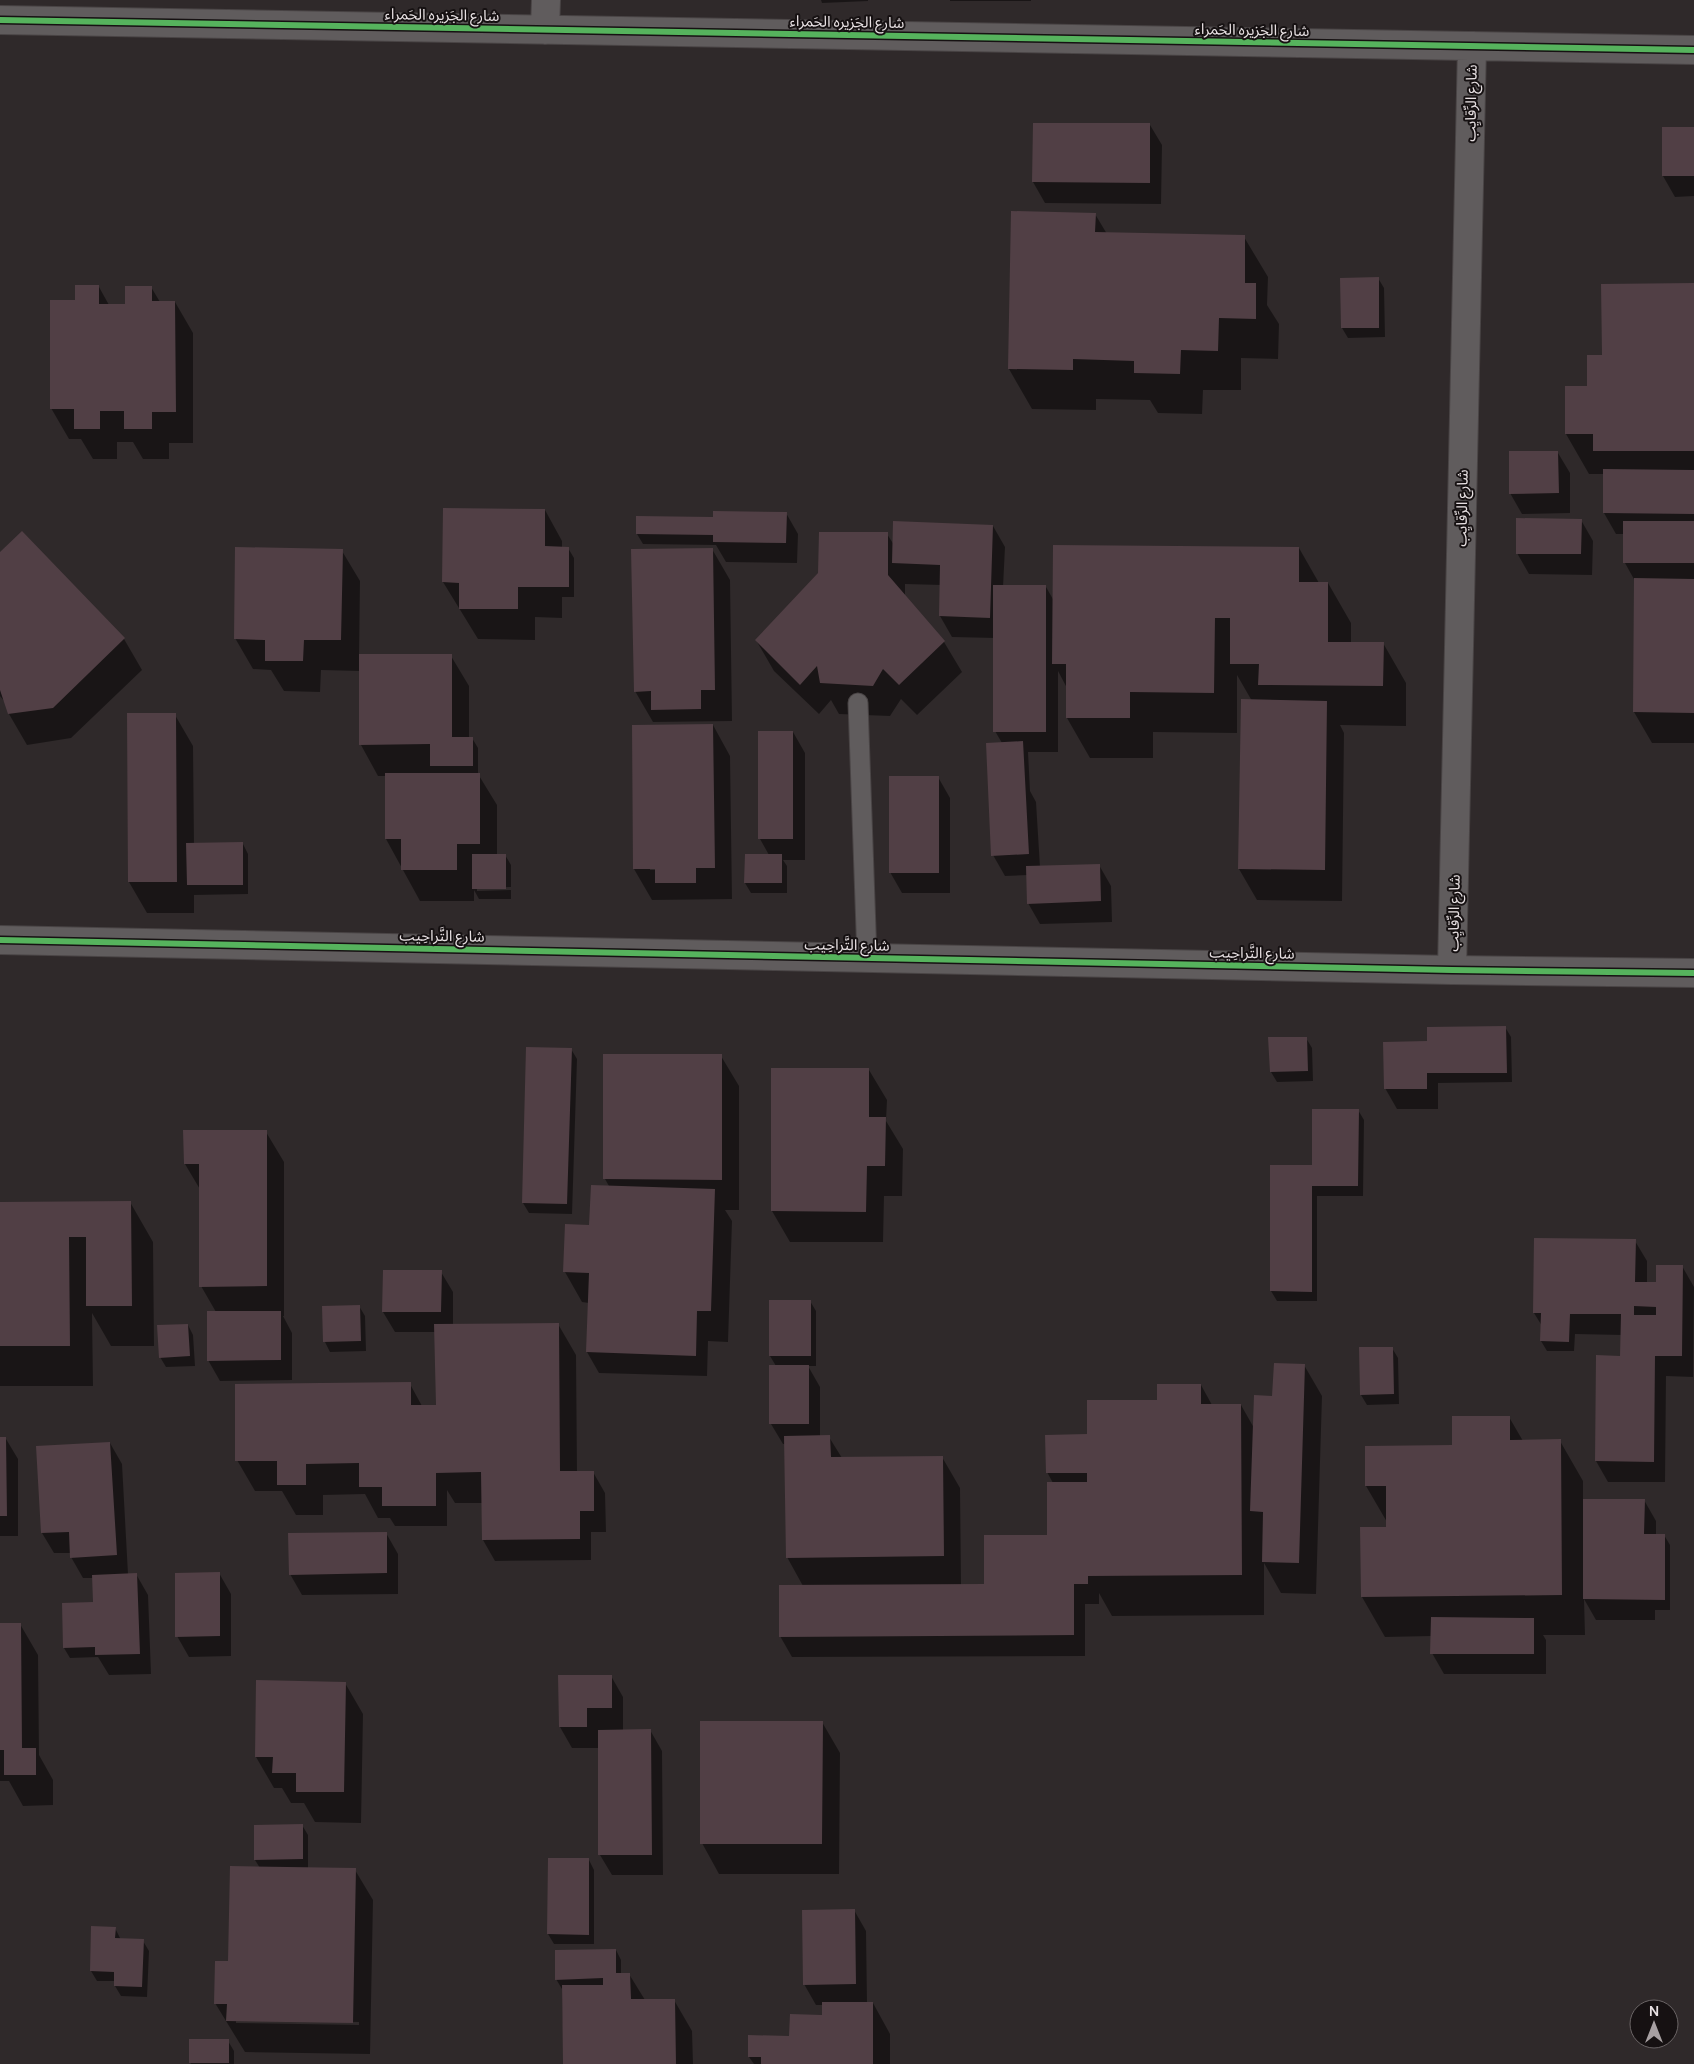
<svg xmlns="http://www.w3.org/2000/svg" width="1694" height="2064" font-family="Manrope,'Noto Sans Arabic',sans-serif">
<style>
.shadow{fill:#0007;fill-rule:evenodd}
.building{fill:#513f45;fill-rule:evenodd}
.lines{fill:none;stroke-linecap:round;stroke-linejoin:round}
.service-casing{stroke:#494445;stroke-width:21}
.minor-casing{stroke:#494445;stroke-width:30}
.service{stroke:#605c5d;stroke-width:19}
.minor{stroke:#605c5d;stroke-width:28}
.cycleway-casing{stroke:#161112;stroke-width:9}
.cycleway{stroke:#56b35d;stroke-width:6}
.labels{text-anchor:middle;stroke-width:4;stroke-linejoin:round;paint-order:stroke}
.street-label{font-size:15px;fill:#e7e0e2;stroke:#161112}
</style>
<rect width="100%" height="100%" fill="#2f292a"/>
<path class="shadow" d="M821,0H868V1L822,3Z
M950,0H1031V1H950Z
M1034,124L1150,125L1162,145L1161,204L1045,203L1033,182Z
M1694,128V196L1675,197L1663,176Z
M1095,214L1107,234L1244,237L1268,277L1267,305L1279,324L1278,359L1241,358V390H1203L1202,414L1158,413L1150,400L1096,399V410L1032,409L1009,369Z
M1378,278L1384,288L1385,337L1348,338L1342,328Z
M1694,285V743H1652L1634,712L1635,581L1625,563V534H1616L1604,513L1605,474H1589L1566,434L1603,356Z
M99,287L109,305H126L151,287L160,302H175L193,333V443H169V459H143L133,442H117V459H93L81,439H69L51,408L77,301Z
M1558,453L1570,473V513L1522,514L1510,493Z
M444,509L545,510L562,541V548H568L574,558V597H562V618L535,617V640L478,639L443,582Z
M786,513L798,534L797,563L726,562L716,545L643,544L637,534L714,518Z
M1581,520L1593,541L1592,575L1529,574L1517,553Z
M993,526L1005,547L1003,587H1046L1054,601L1299,548L1319,583H1328L1351,623V643H1383L1406,683V726L1340,725L1344,733L1342,901L1257,900L1239,869L1252,701L1237,675V733L1153,732V758H1090L1067,718V688L1058,671V752H1028L1030,791L1036,802L1040,867L1099,865L1111,886L1112,922L1040,924L1028,903V875L1005,876L993,855L1002,743L995,731V638L952,637L940,616L941,585L905,584V597L944,642L962,672L917,715L901,699L890,716L839,714L831,700L819,714L774,671L756,640L887,534L894,545Z
M712,549L730,580L732,721L653,722L635,691Z
M342,551L360,581L359,656H451L469,686V738H472L478,748V774L497,805V855H505L511,865V887L477,888V891L511,890V899H479L474,890V901H420L386,839V776H378L361,745L360,671L321,670L320,692L284,691L271,670L253,669L235,638Z
M0,554L124,639L142,670L71,738L27,745L9,714L5,702L0,696Z
M128,715H175L193,746L194,844H243L248,854V894L194,895V913H147L129,882Z
M713,725L730,756L732,899L652,900L634,869ZM650,868L684,870H650Z
M760,732H793L805,753V860H783L787,866V893H751L745,883L769,855L760,839Z
M938,777L950,798V893H902L890,872Z
M1505,1027L1511,1037L1512,1082L1438,1083V1109H1397L1385,1088L1426,1042Z
M1306,1038L1312,1048L1313,1081L1277,1082L1271,1072Z
M571,1049L577,1059L572,1214L529,1213L523,1203Z
M721,1056L739,1086V1210H725L732,1221L728,1342L708,1341L707,1376L599,1373L587,1352L589,1303L582,1302L565,1272L590,1226L609,1186L605,1179Z
M869,1070L887,1100L886,1121L903,1149L902,1196H884L883,1242H790L772,1211Z
M1358,1110L1364,1120L1363,1196H1317V1301H1277L1271,1291L1314,1166Z
M266,1132L284,1162V1316H283L292,1333V1380L220,1381L208,1360L216,1312L201,1286V1191L185,1164Z
M130,1202L153,1242L154,1346H111L92,1313L93,1386H0V1203Z
M1535,1239L1635,1241L1647,1261V1283H1657L1682,1266L1694,1287L1693,1377L1666,1376L1665,1482H1608L1596,1461L1622,1357V1335L1575,1334L1574,1351H1547L1541,1341L1542,1326L1534,1313Z
M441,1272L453,1292V1325L558,1324L576,1355L577,1473L593,1472L605,1493L606,1532H591V1560L495,1561L483,1540V1503H455L447,1490V1526H395L390,1518H378L365,1494L323,1495V1515H296L282,1491H255L237,1460L410,1384L422,1406H436V1332H395L383,1312Z
M770,1301H810L816,1311V1366H808L820,1387V1437H829L842,1458L942,1457L960,1488L961,1585H986L1048,1536L1053,1483L1047,1472L1086,1435L1158,1401L1201,1385L1212,1405H1241L1254,1428L1274,1397L1304,1365L1322,1396L1316,1594L1281,1593L1264,1563V1615L1112,1616L1099,1593V1604H1085V1656L792,1657L780,1636L803,1586L787,1557L786,1444H783L771,1424L776,1366L770,1356Z
M359,1306L365,1316L366,1351L330,1352L325,1342Z
M188,1325L193,1335L195,1366L166,1367L160,1357Z
M1392,1348L1398,1358L1399,1404L1367,1405L1361,1395Z
M1509,1417L1523,1441H1560L1583,1481V1500H1644L1656,1521V1535H1664L1670,1545V1610H1655V1620H1596L1584,1599L1585,1635H1543L1546,1640V1674H1444L1432,1653V1636L1385,1637L1362,1597L1387,1528V1522L1366,1486L1454,1446Z
M0,1439H6L18,1459V1536H0Z
M110,1443L122,1464L128,1574H136L148,1595L151,1674L109,1675L98,1657L70,1658L64,1648L95,1603L94,1578H83L71,1557V1553H54L42,1533Z
M386,1533L398,1554V1594L302,1595L290,1574Z
M219,1573L231,1594V1656L189,1657L177,1636Z
M0,1624H20L38,1655L39,1755L53,1780V1805L23,1806L9,1781H0Z
M560,1676H611L623,1697V1731L650,1730L662,1751L663,1875H612L600,1855L599,1748H572L560,1727Z
M345,1683L363,1714L361,1823L315,1822L304,1803H291L282,1788H274L256,1757Z
M822,1722L840,1753L839,1874H719L702,1843Z
M302,1825L308,1835V1869L355,1870L373,1900L370,2054L245,2052L215,2003L260,1868L255,1860ZM236,2020L359,2022V2025L236,2023Z
M589,1860L594,1870V1944H554L548,1934Z
M854,1910L866,1931L867,2003H873L890,2034V2064H754L749,2057L791,2037L824,2016V2005H816L804,1984Z
M115,1928L121,1940L143,1941L149,1951L147,1997L121,1996L115,1986V1981H97L91,1971Z
M616,1950L621,1960V1974H629L645,2000H674L692,2031L693,2064H564L562,1989L556,1979Z
M228,2041L234,2051V2064H191L190,2062Z"/>
<path class="building" d="M1033,123H1150V183L1032,182Z
M1662,127H1694V176H1662Z
M1011,211L1096,213L1095,232L1245,235V283H1256V319L1219,318L1218,351L1181,350L1180,374L1134,373V361L1073,359V370L1008,369Z
M1379,277V328H1341L1340,278Z
M1694,283V451H1593V434H1565V386H1587V355H1602L1601,284Z
M75,285H99V304H125V286H152V301H175L176,412H152V429H124V411H100V429H74V409H50V300H75Z
M1509,451H1558L1559,493L1509,494Z
M1603,469L1694,470V514L1603,513Z
M443,508L545,509V546L569,547V587H518V609H459V583L442,582Z
M713,511L787,512L786,543L713,542V535L636,534V516L713,517Z
M1516,518L1582,519L1581,554H1516Z
M893,521L993,525L990,618L939,616L940,565L892,563Z
M1623,521H1694V563H1623Z
M22,531L125,638L53,708L8,714L0,690V552Z
M819,532H888V575L945,641L899,685L883,669L873,686L820,683L817,666L800,685L755,640L818,573Z
M1053,545L1299,547V582H1328V642H1384L1383,686L1258,685L1259,664H1230V618H1215L1214,693L1130,692V718H1066V664H1052Z
M235,547L343,549L341,640H304L303,661H265V640L234,639Z
M713,548L715,690H701V709L651,710V691L634,692L631,549Z
M1634,578L1694,579V713L1633,712Z
M993,585H1046V732H993Z
M359,654H452V737H473V766H430V744L359,745Z
M1241,699L1327,701L1325,870L1238,869Z
M127,713H176L177,882H128Z
M713,724L715,868H696V883H655V869H633L632,725Z
M758,731H793V839H758Z
M1023,741L1029,854L991,856L986,743Z
M385,773H480V844H457V870H401V839H385Z
M889,776H939V873H889Z
M243,842V885H187L186,843Z
M472,854H506V889H472Z
M745,854H782V883H744Z
M1100,864L1101,901L1027,904L1026,866Z
M1506,1026L1507,1073H1427V1089H1384L1383,1042L1427,1041V1027Z
M1268,1037H1307L1308,1071L1270,1072Z
M526,1047L572,1048L567,1204L522,1203Z
M603,1054H722V1180L603,1179Z
M771,1068H869V1117H886L885,1166H867L866,1212L771,1211Z
M1312,1109H1359L1358,1186H1312V1292L1270,1291V1165H1312Z
M183,1130H267V1286L199,1287V1164H184Z
M591,1185L715,1189L711,1311H697L696,1356L586,1352L589,1273L563,1272L565,1224L589,1225Z
M131,1201L132,1306H86V1237H69L70,1346H0V1202Z
M1534,1238L1636,1239L1635,1282H1656V1265H1683L1682,1356H1655L1654,1462L1595,1461L1596,1355L1620,1356L1621,1314H1570L1569,1342L1540,1341L1541,1313H1533ZM1634,1306L1656,1307V1315H1634Z
M383,1270H442L441,1312H382Z
M769,1300H811V1356H769Z
M360,1305L361,1341L323,1342L322,1306Z
M207,1311H281V1360L207,1361Z
M559,1323L560,1471H594V1511H580V1539L482,1540L481,1472L436,1473V1506H382V1487H359V1463L306,1464V1485H277V1461H235V1384L411,1382V1405H436L434,1324Z
M188,1324L190,1356L159,1358L157,1325Z
M1359,1347H1393L1394,1394L1360,1395Z
M1274,1363L1305,1364L1299,1563L1262,1562L1263,1512L1250,1511L1254,1395L1272,1396Z
M769,1365H809V1424H769Z
M1157,1384H1201V1404H1241L1242,1575L1088,1576V1584H1074V1635L779,1637V1585L984,1584V1535H1047V1482H1087V1473H1046L1045,1435L1087,1434V1400H1157Z
M1452,1416H1510V1440L1561,1439L1562,1595L1361,1597L1360,1527H1386V1486H1365V1446L1452,1445Z
M830,1435L831,1457L943,1456L944,1556L786,1558L784,1436Z
M0,1437H6L7,1516H0Z
M110,1442L117,1555L70,1558L69,1532L41,1533L36,1446Z
M1583,1499H1645L1644,1534H1665V1600L1583,1599Z
M387,1532V1573L289,1575L288,1533Z
M220,1572V1636L175,1637V1573Z
M137,1573L140,1654L95,1655V1647L63,1648L62,1603L93,1602L92,1575Z
M1431,1617L1534,1618V1654H1430Z
M0,1623H21L22,1748H36V1775H4V1750H0Z
M558,1675H612V1708H587V1727H559Z
M256,1680L346,1682L344,1792H296V1773H272L273,1757H255Z
M700,1721H823L822,1844H700Z
M651,1729L652,1855H598V1730Z
M303,1824V1859L254,1860V1825Z
M548,1858H589V1935L547,1934Z
M230,1866L356,1868L353,2023L226,2021L227,2004H214L215,1961H228Z
M855,1909L856,1984L803,1985L802,1910Z
M91,1926L116,1927L115,1938L144,1939L142,1987L114,1986V1972L90,1971Z
M616,1949V1973H630L631,1999H675L676,2064H563L562,1985H603V1978L555,1980V1950Z
M822,2002H873V2064H761V2057H748V2035L789,2036L790,2014L822,2015Z
M189,2039H229V2063H189Z"/>
<g class="lines">
<defs>
<path id="service" d="M858,703L867,958"/>
<path id="minor" d="M0,20L1694,50
M545,30L546,0
M0,940L1452,970L1694,973
M1452,970L1472,46"/>
</defs>
<use href="#service" class="service-casing"/>
<use href="#minor" class="minor-casing"/>
<use href="#service" class="service"/>
<use href="#minor" class="minor"/>
<defs>
<path id="cycleway" d="M0,20L1694,50
M0,940L1452,970L1694,973"/>
</defs>
<use href="#cycleway" class="cycleway-casing"/>
<use href="#cycleway" class="cycleway"/>
</g>
<g class="labels">
<g class="street-label">
<text transform="translate(442 15) rotate(1)" y="5">شارع الجَزيره الحَمراء</text>
<text transform="translate(847 22) rotate(1)" y="5">شارع الجَزيره الحَمراء</text>
<text transform="translate(1252 30) rotate(1)" y="5">شارع الجَزيره الحَمراء</text>
<text transform="translate(1471 103) rotate(-89)" y="5">شارع الرِّقايِب</text>
<text transform="translate(1462 508) rotate(-89)" y="5">شارع الرِّقايِب</text>
<text transform="translate(1454 913) rotate(-89)" y="5">شارع الرِّقايِب</text>
<text transform="translate(442 936) rotate(1)" y="5">شارع التَّراحِيب</text>
<text transform="translate(847 945) rotate(1)" y="5">شارع التَّراحِيب</text>
<text transform="translate(1252 953) rotate(1)" y="5">شارع التَّراحِيب</text>
</g>
</g>
<g transform="translate(1654 2024)"><circle r="24" fill="#161112" stroke="#6a6465"/>
<path d="M0-4L9 19L0 12L-9 19Z" fill="#a7a0a2"/>
<text y="-8" font-size="14" font-weight="bold" text-anchor="middle" fill="#e7e0e2">N</text>
</g>
</svg>
